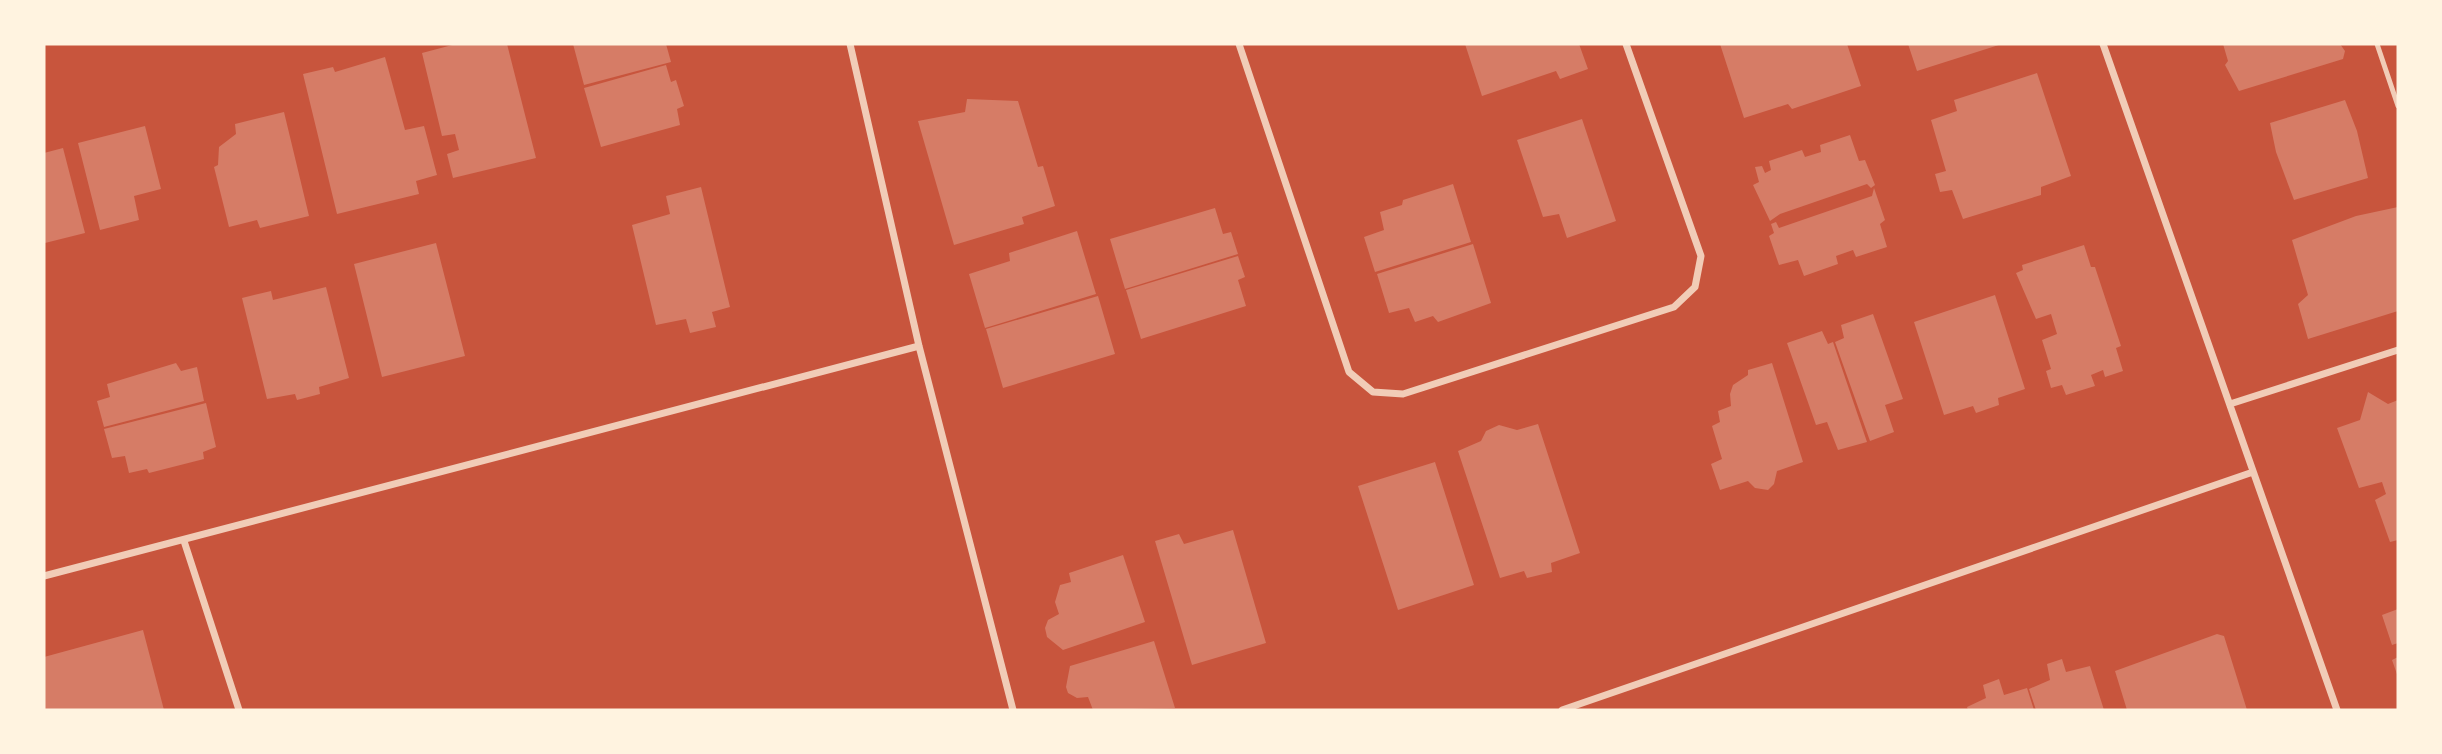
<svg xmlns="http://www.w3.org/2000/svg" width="2442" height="754" font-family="'Nunito Sans',sans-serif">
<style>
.building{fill:#d67c66}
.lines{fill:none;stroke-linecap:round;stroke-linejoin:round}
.service{stroke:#f1ccb7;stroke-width:5}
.minor{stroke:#f1ccb7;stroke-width:7}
</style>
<rect width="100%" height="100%" fill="#c8553d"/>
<path class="building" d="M456,44H507L536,158L453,178L447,154L459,150L455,134L442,136L422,53Z
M573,44H666L671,62L584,85Z
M1465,44H1579L1588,69L1560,79L1556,71L1482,96Z
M1720,44H1847L1861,86L1792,109L1788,104L1744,118Z
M1908,44H2002L1917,71Z
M2223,44H2340L2345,51L2343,59L2239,91L2225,65L2228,61Z
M385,57L405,130L424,126L437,175L416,181L419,194L337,214L303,74L333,67L335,72Z
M666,65L671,82L676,80L684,106L677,109L680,125L601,147L584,88Z
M2037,73L2071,176L2041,187V195L1963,219L1952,190L1940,192L1935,174L1946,171L1931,120L1957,111L1954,100Z
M967,99L1018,101L1038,167L1043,166L1055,206L1022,217L1024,224L954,245L918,121L965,112Z
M2345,100L2357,131L2368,178L2294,200L2276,152L2270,123Z
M284,112L309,216L260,228L257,220L229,227L214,167L218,165L219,147L236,134L235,124Z
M1582,119L1616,221L1567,238L1559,214L1543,217L1517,140Z
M145,126L161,189L134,196L139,220L100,230L78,143Z
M1850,135L1859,161L1865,160L1875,185L1871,188L1867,184L1780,214L1770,221L1753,185L1759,182L1755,167L1762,166L1765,173L1771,170L1769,161L1802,150L1805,157L1821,152L1820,145Z
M63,148L85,233L45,243L44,153Z
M1453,184L1471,242L1375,272L1364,237L1384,230L1380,212L1402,205L1403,200Z
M701,187L730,307L712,312L716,327L690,333L686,319L656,325L632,225L670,214L666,196Z
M1874,188L1885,220L1880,224L1887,247L1856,257L1853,250L1836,256L1838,264L1804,276L1798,260L1779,265L1769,236L1774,233L1771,224L1776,222L1779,228L1872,196Z
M2398,207V311L2308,339L2298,304L2308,295L2292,240L2356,216Z
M1215,208L1223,234L1231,232L1238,254L1125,289L1110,239Z
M1077,231L1096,294L985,328L969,274L1010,261L1009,253Z
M436,243L465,356L382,377L354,264Z
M1473,244L1491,303L1438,322L1433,316L1415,322L1409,308L1389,313L1377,274Z
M2084,245L2091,267H2095L2121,346L2116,348L2123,371L2105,377L2103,370L2091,375L2095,386L2066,395L2062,385L2051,388L2046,371L2051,369L2042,340L2057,334L2051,314L2036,319L2016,273L2023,270L2022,265Z
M1238,256L1245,277L1238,280L1246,306L1141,339L1126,290Z
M326,287L349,378L319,387L320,394L297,400L295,394L267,399L242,298L271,291L273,300Z
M1995,295L2025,389L1998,398L1999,405L1976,413L1973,406L1944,415L1914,322Z
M1098,296L1115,354L1003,388L986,329Z
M1873,314L1903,399L1885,405L1894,432L1870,441L1835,342L1844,338L1841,325Z
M1822,331L1828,344L1833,342L1867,442L1838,450L1827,422L1816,425L1787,343Z
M176,363L181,371L197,367L204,401L104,427L97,401L110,397L107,384Z
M1772,363L1803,462L1777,471L1774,484L1768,490L1755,488L1748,481L1720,490L1711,464L1722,459L1712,426L1720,422L1718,411L1731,406L1730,394L1733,385L1748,375V370Z
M2368,392L2388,404L2398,400V540L2390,542L2375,500L2386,494L2382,482L2359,488L2337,428L2360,420Z
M206,403L216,447L203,452L204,459L149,473L147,469L129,473L125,456L112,458L104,429Z
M1538,424L1580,553L1551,563L1552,572L1527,578L1524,571L1500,578L1458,451L1481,441L1486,431L1499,425L1517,430Z
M1435,462L1474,585L1398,610L1358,486Z
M1233,530L1266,643L1192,665L1155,541L1179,534L1184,544Z
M1123,555L1145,622L1063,650L1047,637L1045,628L1048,620L1059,614L1055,602L1060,585L1071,582L1069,573Z
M2398,609V643L2392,645L2382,615Z
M143,630L164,710H44V657Z
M2217,634L2224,636L2247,710H2127L2115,671Z
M1154,641L1175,708L1093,710L1088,697L1077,698L1068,693L1066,687L1070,666Z
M2398,657V677L2392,660Z
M2062,659L2066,672L2090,666L2104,710H2036L2029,689L2050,680L2047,664Z
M1999,679L2004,695L2027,688L2034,710H1968L1967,707L1986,698L1983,685Z"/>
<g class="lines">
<path class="service" d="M2377,44L2398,106"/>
<path class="minor" d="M850,44L919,346L1013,710
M1239,44L1349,372L1373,392L1403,394L1674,307L1695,287L1701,256L1626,44
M2103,44L2337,710
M2230,404L2398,350
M184,541L239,710
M44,576L919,346
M1562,710L2253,472"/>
</g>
<rect width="2442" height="754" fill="none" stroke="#fff3e0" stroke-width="91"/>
</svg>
